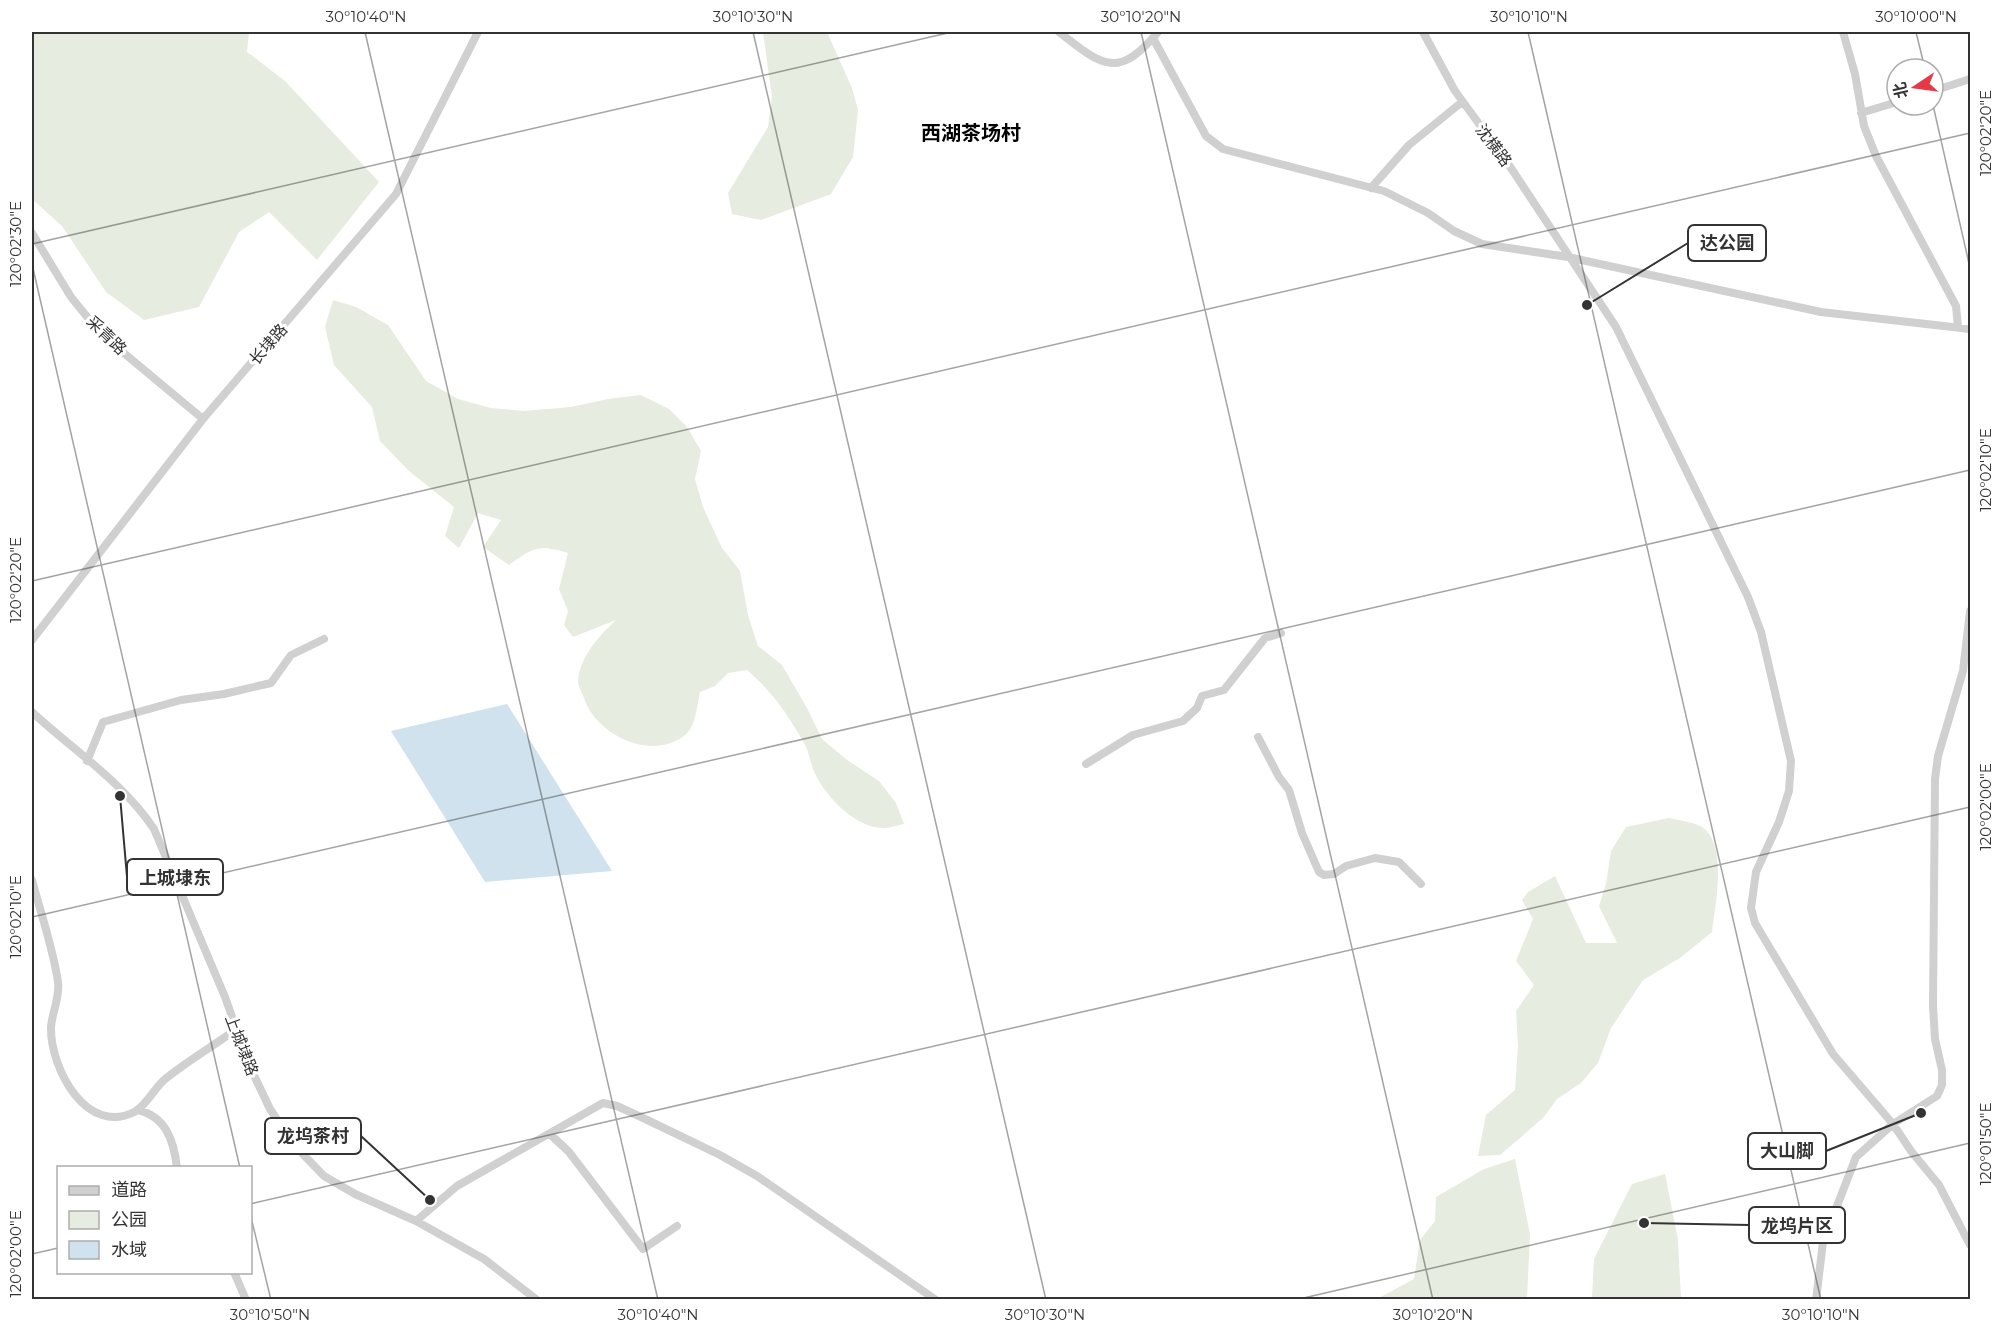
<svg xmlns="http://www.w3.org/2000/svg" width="2002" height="1331" font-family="Montserrat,'Noto Sans SC',sans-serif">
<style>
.green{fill:#e6ecdf}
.water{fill:#cfe2ee}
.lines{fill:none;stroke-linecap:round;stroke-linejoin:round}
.minor{stroke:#d0d0d0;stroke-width:8}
.ticks{fill:none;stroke:#333;stroke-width:1.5;stroke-opacity:0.45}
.labels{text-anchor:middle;stroke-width:6;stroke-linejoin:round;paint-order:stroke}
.street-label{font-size:16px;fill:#333;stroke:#fff}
.quarter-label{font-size:20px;font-weight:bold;fill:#000;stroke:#fff}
.leader{fill:none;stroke:#333;stroke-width:2}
.callout-dot{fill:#333;stroke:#fff;stroke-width:2}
.callout{fill:#fff;stroke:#333;stroke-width:2}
.callout-label{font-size:18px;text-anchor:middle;font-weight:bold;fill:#333}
.neatline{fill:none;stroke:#333;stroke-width:2}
.ticks-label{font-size:15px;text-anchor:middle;fill:#333}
</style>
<rect width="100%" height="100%" fill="#fff"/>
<path class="green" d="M32,32H249L247,52L285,81L379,182L317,260L269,212L239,232L199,307L144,320L106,292L62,226L32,199Z
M763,32H827L852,88L858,110L853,157L831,194L761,220L732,214L728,193L768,127L772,97Z
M333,300L356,307L388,325L426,381L458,399L491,408L524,411L571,407L608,399L641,395L669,409L687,427L701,451L695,479L703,507L722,548L740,571L748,615L758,646L782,665L807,708L822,739L847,760L879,781L896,803L904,824C897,825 888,829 881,828C853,826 823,794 813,769C810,761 809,751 804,743C788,715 772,691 747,670L728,673L715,686L700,692C697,706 696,726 685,735C652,762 596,735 584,698C582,693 578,686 578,681C580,656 600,635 616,620L573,637L564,625L568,611L559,589L568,553C539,544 532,548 509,565L483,547L501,520L478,513L459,548L445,536L454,507L409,471L380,441L372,407L334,365L325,327Z
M1669,818C1678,820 1691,822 1700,826C1729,841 1715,906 1712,932L1680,958L1643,980L1611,1028L1598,1063L1581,1083L1557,1099L1543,1118L1500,1155L1478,1156L1486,1115L1515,1090L1518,1046L1516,1011L1534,985L1516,961L1533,919L1522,900L1528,892L1555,876L1586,943H1617L1599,906L1606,884L1611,851L1626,827Z
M1515,1159L1530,1234L1527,1299H1377L1414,1279L1420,1240L1435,1221L1436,1197L1484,1169Z
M1665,1174L1678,1240L1681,1299H1592L1594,1259L1632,1184Z"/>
<path class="water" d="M507,704L612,871L485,882L391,731Z"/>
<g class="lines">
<path class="minor" d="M1059,32C1102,66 1118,80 1158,32
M1423,32L1455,91L1507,162L1616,327L1748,597L1761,632L1791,761L1789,791L1779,822L1756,872L1751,908L1755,923L1833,1054L1893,1124L1911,1151L1939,1185L1970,1245
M1843,32L1855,74L1864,126L1876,156L1956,306L1958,327
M1153,38L1206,136L1223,149L1384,191L1428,213L1454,231L1482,244L1568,257L1821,312L1970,329
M1933,91L1970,79
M1861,113L1897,102
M1371,188L1409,145L1462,102
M32,233L71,297L101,334L203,419
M32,640L203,419L396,194L478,32
M32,712C73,750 123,782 154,829L225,997L250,1067L270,1109L295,1146L324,1176L355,1194L416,1221L484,1259L537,1300
M1258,737L1279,777L1289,790L1302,833L1319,872L1324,875L1334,874L1346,866L1375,858L1399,862L1421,884
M87,761L103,722L181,700L224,694L271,683L291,655L324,639
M1086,764L1133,735L1183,721L1197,708L1202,696L1224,690L1265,638L1281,633
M32,880C41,914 53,948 58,982C60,998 52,1012 51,1027C50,1068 87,1138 136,1111C147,1104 154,1089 164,1080C186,1062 212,1047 235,1030
M137,1110C166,1116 174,1141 177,1168
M550,1134L569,1152L643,1249L677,1226
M416,1221L457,1186L603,1103L617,1106L641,1117L720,1155L757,1176L936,1300
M234,1272L246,1300
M1816,1300L1823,1242L1856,1157L1893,1124L1937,1096L1942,1085V1070L1935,1039L1933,1006L1935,779L1938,756L1963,671L1970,611"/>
</g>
<path class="ticks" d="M365,32L658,1300M753,32L1046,1300M1141,32L1433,1300M1528,32L1821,1300M1916,32L1925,69M1933,105L1970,268M32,244L952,32M32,264L240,1168M32,581L1970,133M32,917L1970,470M250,1204L1970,807M250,1213L271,1300M32,1254L58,1248M1295,1300L1970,1143"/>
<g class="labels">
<g class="street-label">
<text transform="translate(1494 145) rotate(53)" y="6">沈横路</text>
<text transform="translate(107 335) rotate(44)" y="6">采青路</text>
<text transform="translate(268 344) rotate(-49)" y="6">长埭路</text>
<text transform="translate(242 1045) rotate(69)" y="6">上城埭路</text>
</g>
<g class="quarter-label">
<text x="971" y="140">西湖茶场村</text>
</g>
</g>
<path class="leader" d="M1587 305L1688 243M120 796L127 877M430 1200L361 1136M1921 1113L1826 1151M1644 1223L1749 1225"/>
<g class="callout-dot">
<circle cx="1587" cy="305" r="6"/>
<circle cx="120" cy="796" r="6"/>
<circle cx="430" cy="1200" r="6"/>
<circle cx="1921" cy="1113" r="6"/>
<circle cx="1644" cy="1223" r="6"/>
</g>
<g class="callout">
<rect x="1688" y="225" width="78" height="36" rx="6"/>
<rect x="127" y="859" width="96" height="36" rx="6"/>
<rect x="265" y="1118" width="96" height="36" rx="6"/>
<rect x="1748" y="1133" width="78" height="36" rx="6"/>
<rect x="1749" y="1207" width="96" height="36" rx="6"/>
</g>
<g class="callout-label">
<text x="1727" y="249">达公园</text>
<text x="175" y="884">上城埭东</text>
<text x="313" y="1142">龙坞茶村</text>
<text x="1787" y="1157">大山脚</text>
<text x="1797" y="1232">龙坞片区</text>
</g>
<rect width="2002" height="1331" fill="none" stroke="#ffffff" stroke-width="66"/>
<rect x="57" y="1166" width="195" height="108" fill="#ffffff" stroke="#adadad" stroke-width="1.5"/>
<rect x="69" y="1186" width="30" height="9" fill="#d0d0d0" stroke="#adadad" stroke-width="1.5"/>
<text x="111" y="1196" font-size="18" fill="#333333">道路</text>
<rect x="69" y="1211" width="30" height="18" fill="#e6ecdf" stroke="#adadad" stroke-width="1.5"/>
<text x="111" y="1226" font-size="18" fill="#333333">公园</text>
<rect x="69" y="1241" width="30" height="18" fill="#cfe2ee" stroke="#adadad" stroke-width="1.5"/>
<text x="111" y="1256" font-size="18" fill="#333333">水域</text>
<g transform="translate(1915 87) rotate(257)"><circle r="28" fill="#ffffff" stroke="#adadad" stroke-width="1.5"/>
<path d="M0-4.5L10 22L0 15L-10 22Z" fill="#e63946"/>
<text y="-9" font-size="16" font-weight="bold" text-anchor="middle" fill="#333333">北</text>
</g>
<rect x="33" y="33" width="1936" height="1265" class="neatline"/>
<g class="ticks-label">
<text x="366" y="22">30°10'40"N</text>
<text x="753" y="22">30°10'30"N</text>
<text x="1141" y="22">30°10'20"N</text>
<text x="1529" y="22">30°10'10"N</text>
<text x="1916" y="22">30°10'00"N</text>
<text transform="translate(1986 133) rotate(-90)" y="5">120°02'20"E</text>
<text transform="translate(16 244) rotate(-90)" y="5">120°02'30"E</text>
<text transform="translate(1986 470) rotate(-90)" y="5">120°02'10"E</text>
<text transform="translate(16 580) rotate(-90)" y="5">120°02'20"E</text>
<text transform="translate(1986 807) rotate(-90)" y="5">120°02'00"E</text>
<text transform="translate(16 917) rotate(-90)" y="5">120°02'10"E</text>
<text transform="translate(1986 1144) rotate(-90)" y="5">120°01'50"E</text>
<text transform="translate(16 1254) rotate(-90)" y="5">120°02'00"E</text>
<text x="270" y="1320">30°10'50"N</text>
<text x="658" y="1320">30°10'40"N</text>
<text x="1045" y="1320">30°10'30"N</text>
<text x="1433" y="1320">30°10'20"N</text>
<text x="1821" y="1320">30°10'10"N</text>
</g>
</svg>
